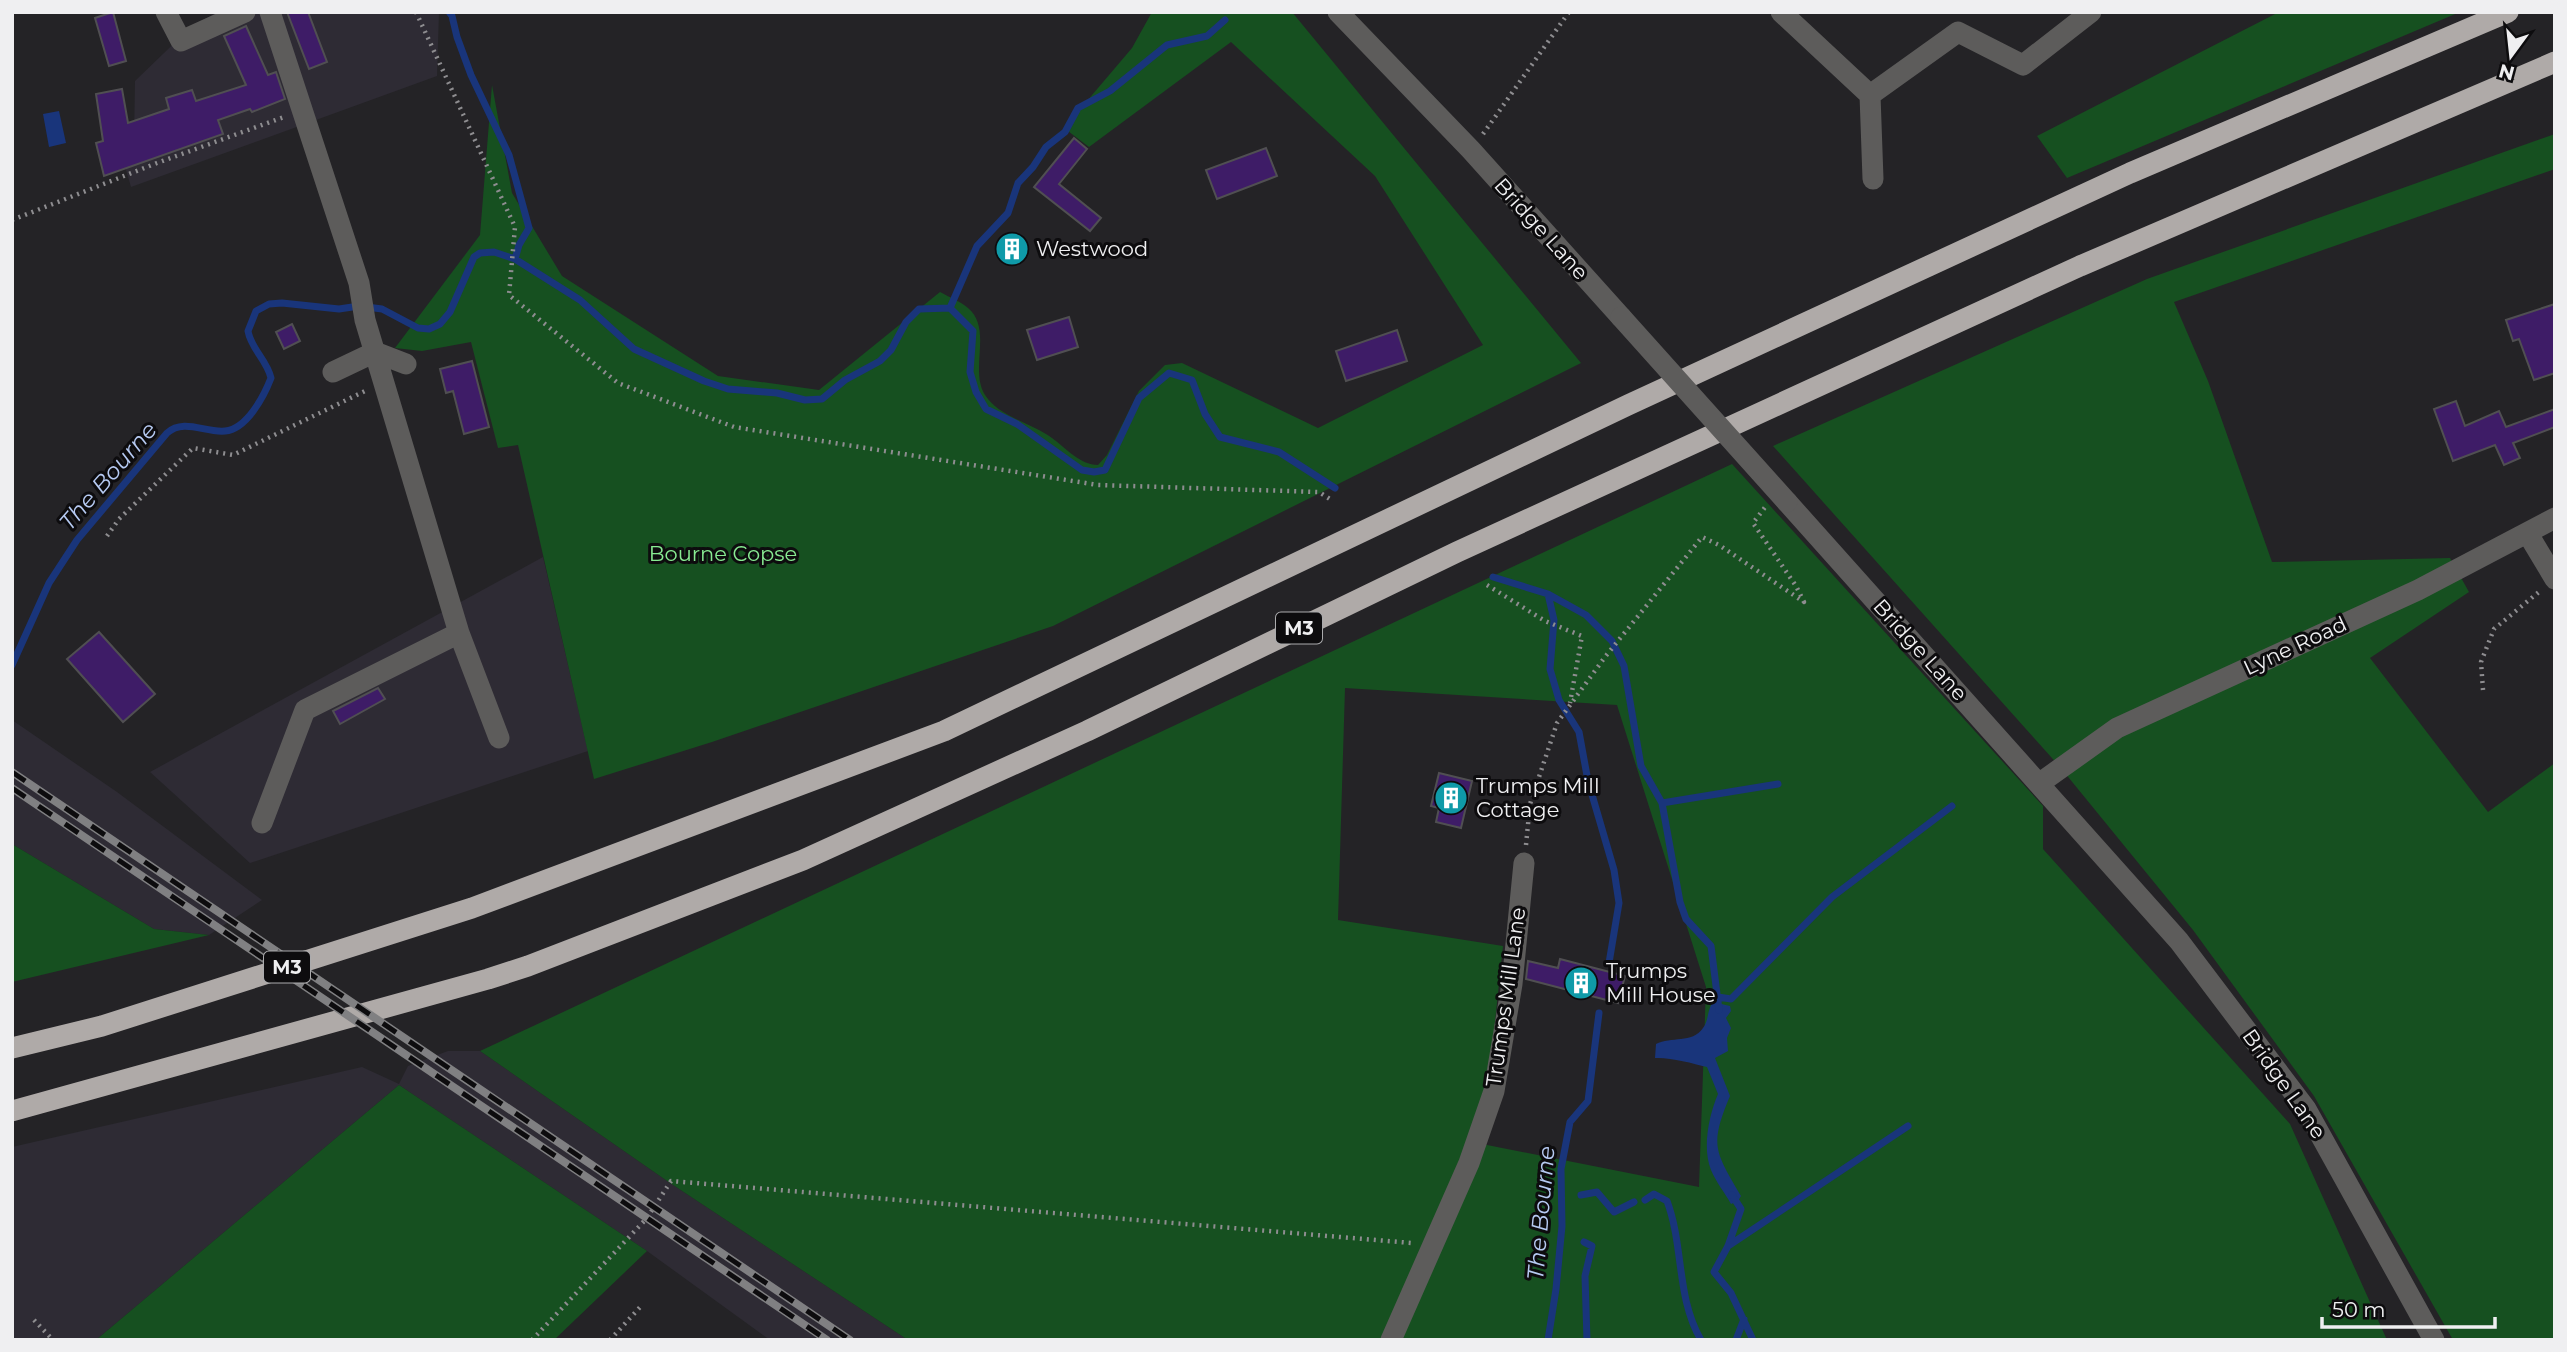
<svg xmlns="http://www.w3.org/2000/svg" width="2567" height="1352" font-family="Montserrat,sans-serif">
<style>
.built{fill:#2e2b34}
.green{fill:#165020;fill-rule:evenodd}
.water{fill:#19357b}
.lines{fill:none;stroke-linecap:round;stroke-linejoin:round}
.stream{stroke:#19357b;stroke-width:7}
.building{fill:#3e1c67;stroke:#504f52;stroke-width:2}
.path{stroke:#8e8d90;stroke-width:4.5;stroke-dasharray:2 5;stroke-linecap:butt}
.minor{stroke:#5d5c5b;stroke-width:21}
.highway{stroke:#afaaa8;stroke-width:21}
.rail-casing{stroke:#808082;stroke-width:8}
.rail{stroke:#0d0c0e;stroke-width:5;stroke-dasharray:16;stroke-linecap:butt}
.minor-bridge{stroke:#5d5c5b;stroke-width:21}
.labels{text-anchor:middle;stroke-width:6;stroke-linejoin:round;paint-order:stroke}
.shield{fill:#0d0c0e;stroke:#ababad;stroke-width:2}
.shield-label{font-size:19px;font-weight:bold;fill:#efeff1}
.street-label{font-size:21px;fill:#efeff1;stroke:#0d0c0e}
.poi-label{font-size:21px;fill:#efeff1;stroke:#0d0c0e;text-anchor:start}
.park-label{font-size:21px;fill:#88eb92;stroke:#0d0c0e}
.water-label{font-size:23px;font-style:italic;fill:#b6caf2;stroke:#0d0c0e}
</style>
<rect width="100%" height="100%" fill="#242326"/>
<path class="built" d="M218,12H439L437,76L131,187L119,146L134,140L135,81L193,25Z
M543,557L588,751L250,863L150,772Z
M12,720L117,792L262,900L209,935L154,929L12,844Z
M448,1051H480L670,1183L908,1340H770L647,1251L399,1085L96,1340H12V1147L362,1067L399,1084L408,1066Z"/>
<path class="green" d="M1152,12H1292L1581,363L1053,626L712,742L594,779L518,445L498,448L471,342L422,351L395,348L480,235L492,85L512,193L562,276L718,376L819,390L940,292C949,297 960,301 968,308C993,329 969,369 985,395C999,417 1032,423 1052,438C1066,448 1080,465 1098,465L1107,455L1139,391L1165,365L1182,363L1318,428L1483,345L1375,176L1231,42L1089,147L1064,128L1132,48Z
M2279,12H2460L2067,178L2037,136Z
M2555,134V169L2174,302L2208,381L2272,562L2450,558L2469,592L2370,658L2488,812L2555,763V1340H2453L2314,1096L2193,930L2060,767L1773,446L2147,279Z
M1732,464L2043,806V849L2290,1124L2387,1340H908L670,1183L480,1051ZM1345,688L1617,705L1706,987L1699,1187L1482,1144L1503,946L1338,920Z
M12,844L154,929L209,935L12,982Z
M399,1085L647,1251L554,1340H96Z"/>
<path class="water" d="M59,111L66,143L49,147L43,114Z
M1713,1002L1730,1006L1731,1011L1726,1018L1731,1028L1727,1038L1728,1051L1715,1058L1730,1096C1709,1146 1715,1151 1741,1196L1738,1201L1731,1204C1725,1193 1716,1182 1711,1170C1702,1148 1709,1115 1718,1094L1707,1067C1692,1063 1669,1057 1655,1058L1656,1044C1671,1036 1692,1044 1703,1028C1709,1020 1707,1010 1713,1002Z"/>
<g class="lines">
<path class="stream" d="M449,12L452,16L457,37L471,75L509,155L529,228L519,245L515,259
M950,308L973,331L970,372L976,392L986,409L1017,424L1082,470L1094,472L1105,470L1139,398L1169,373L1192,380L1205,414L1220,437L1279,452L1335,488
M950,308L977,246L1008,213L1018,183L1033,167L1046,147L1065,132L1078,108L1110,91L1167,45L1207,36L1225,20
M1493,577L1548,594L1586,615L1612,641L1624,666L1641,766L1662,803L1680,902L1686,919L1711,946L1719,1010
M1548,594L1554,620L1550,669L1559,700L1579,732L1588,781L1614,870L1619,903L1609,963
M12,665L49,583L77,540L167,433C184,418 205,433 225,431C247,429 264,396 271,378C267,360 251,349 248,331L256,311L269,304L282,303L339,309L359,306L382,309L418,328L429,329L440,324L450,312L474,257L480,253L494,252L515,259L580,300L634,349L704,381L728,389L777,393L805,400L822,399L845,380L880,361L891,350L906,322L919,309L950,308
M1662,803L1778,784
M1718,997L1731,999L1832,897L1952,806
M1581,1195L1597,1192L1614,1212L1634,1202
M1732,1195L1741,1209L1728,1246L1714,1272L1731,1293L1753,1340
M1645,1200L1654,1194L1667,1201C1684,1246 1676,1297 1701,1340
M1584,1242L1592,1246L1585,1276L1587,1340
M1728,1246L1908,1126
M1548,1340L1556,1289L1562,1226L1561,1169L1570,1122L1588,1101L1599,1013
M1736,1340L1744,1319"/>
</g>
<path class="building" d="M113,12L126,61L109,66L95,18Z
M287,12H308L327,62L309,69Z
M246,26L268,75L276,72L285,99L252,112L250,109L218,120L223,134L104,176L96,143L103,141L96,94L122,89L128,123L169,109L166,98L192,90L196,101L246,85L224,36Z
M1074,138L1087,149L1059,184L1101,218L1090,231L1034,187Z
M1266,148L1277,176L1217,199L1206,170Z
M2555,304V373L2534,380L2519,339L2513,341L2506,320Z
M1069,317L1078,347L1037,360L1027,330Z
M292,324L300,341L284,349L276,332Z
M1397,330L1407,361L1346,381L1336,351Z
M472,361L489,427L464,434L453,391L446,393L440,369Z
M2456,401L2465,426L2499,411L2506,427L2555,409V427L2513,443L2520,458L2504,465L2495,445L2453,461L2434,409Z
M99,632L155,694L123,722L67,659Z
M378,688L385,699L340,724L333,711Z
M1439,773L1472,781L1461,828L1436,822L1439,808L1431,806Z
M1560,959L1625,976L1618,1003L1526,979L1528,961L1558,968Z"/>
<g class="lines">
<path class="path" d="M416,12L515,227L509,295L618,383L734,427L1098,485L1319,492L1333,501
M1483,134L1569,12
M12,220L157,163L284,117
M107,536L119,519L193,448L233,455L365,391
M1487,585L1545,621L1582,636L1570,703
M2483,690L2481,662L2494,629L2540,591
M1526,845L1530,804L1557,723L1605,657L1702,537L1719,545L1804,602L1796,586L1753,523L1766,506
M34,1320L53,1340
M532,1340L647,1218L671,1181L1412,1243
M610,1340L642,1305"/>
<path class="minor" d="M166,12L181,41L245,12
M270,12L359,283L365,320L459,633L499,738
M1338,12L1471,150L1621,317
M1781,12L1870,95L1873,179
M1870,95L1958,32L2023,65L2091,12
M333,372L375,352L406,364
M1787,502L2179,941L2306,1109L2434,1340
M2528,534L2555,579
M2040,783L2117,728L2418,590L2555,518
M262,823L305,710L459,633
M1391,1340L1469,1163L1494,1091L1512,984L1524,863"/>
<path class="highway" d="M12,1048L102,1026L472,908L944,731L1628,405L2130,173L2508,12
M12,1111L488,979L528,966L803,860L1087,731L1457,552L2080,266L2555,62"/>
<defs>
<path id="rail" d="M12,772L850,1340
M12,788L827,1340"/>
</defs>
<use href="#rail" class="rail-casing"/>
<use href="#rail" class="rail"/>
<path class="minor-bridge" d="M1621,317L1787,502"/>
</g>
<defs>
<symbol id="building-disc" viewBox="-11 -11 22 22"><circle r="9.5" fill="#0f9aa8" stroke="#0d0c0e"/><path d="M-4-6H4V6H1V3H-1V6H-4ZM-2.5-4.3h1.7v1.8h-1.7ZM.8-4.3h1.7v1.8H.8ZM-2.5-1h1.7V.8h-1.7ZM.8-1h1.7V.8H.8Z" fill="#fff"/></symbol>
</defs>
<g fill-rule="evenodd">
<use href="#building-disc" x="993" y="230" width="38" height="38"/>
<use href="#building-disc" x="1432" y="779" width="38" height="38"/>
<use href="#building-disc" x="1562" y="964" width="38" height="38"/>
</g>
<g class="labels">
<g class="shield">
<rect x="1276" y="612.5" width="46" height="31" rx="5"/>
<rect x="264" y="951.5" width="46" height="31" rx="5"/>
</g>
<g class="shield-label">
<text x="1299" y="635">M3</text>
<text x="287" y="974">M3</text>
</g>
<g class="street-label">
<text transform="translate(1541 229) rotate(48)" y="7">Bridge Lane</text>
<text transform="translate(2295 646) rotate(-25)" y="7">Lyne Road</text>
<text transform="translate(1920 650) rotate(48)" y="7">Bridge Lane</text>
<text transform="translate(1506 997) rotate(-82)" y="7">Trumps Mill Lane</text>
<text transform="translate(2284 1084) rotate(55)" y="7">Bridge Lane</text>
</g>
<g class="poi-label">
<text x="1036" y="256">Westwood</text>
<text x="1476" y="793">Trumps Mill<tspan x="1476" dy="24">Cottage</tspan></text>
<text x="1606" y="978">Trumps<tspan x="1606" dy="24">Mill House</tspan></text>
</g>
<g class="park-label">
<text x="723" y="561">Bourne Copse</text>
</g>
<g class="water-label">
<text transform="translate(108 476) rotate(-49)" y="8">The Bourne</text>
<text transform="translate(1541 1213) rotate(-85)" y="8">The Bourne</text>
</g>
</g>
<rect width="2567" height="1352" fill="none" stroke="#efeff1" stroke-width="28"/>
<g transform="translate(2511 56) rotate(195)" stroke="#0d0c0e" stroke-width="5" paint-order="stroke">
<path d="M0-5L12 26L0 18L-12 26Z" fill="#efeff1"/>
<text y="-10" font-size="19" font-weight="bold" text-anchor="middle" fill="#efeff1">N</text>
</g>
<path d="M2322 1317v10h173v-10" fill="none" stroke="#efeff1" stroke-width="3.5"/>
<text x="2332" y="1317" font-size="21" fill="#efeff1" stroke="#0d0c0e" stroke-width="5" paint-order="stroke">50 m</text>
</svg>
